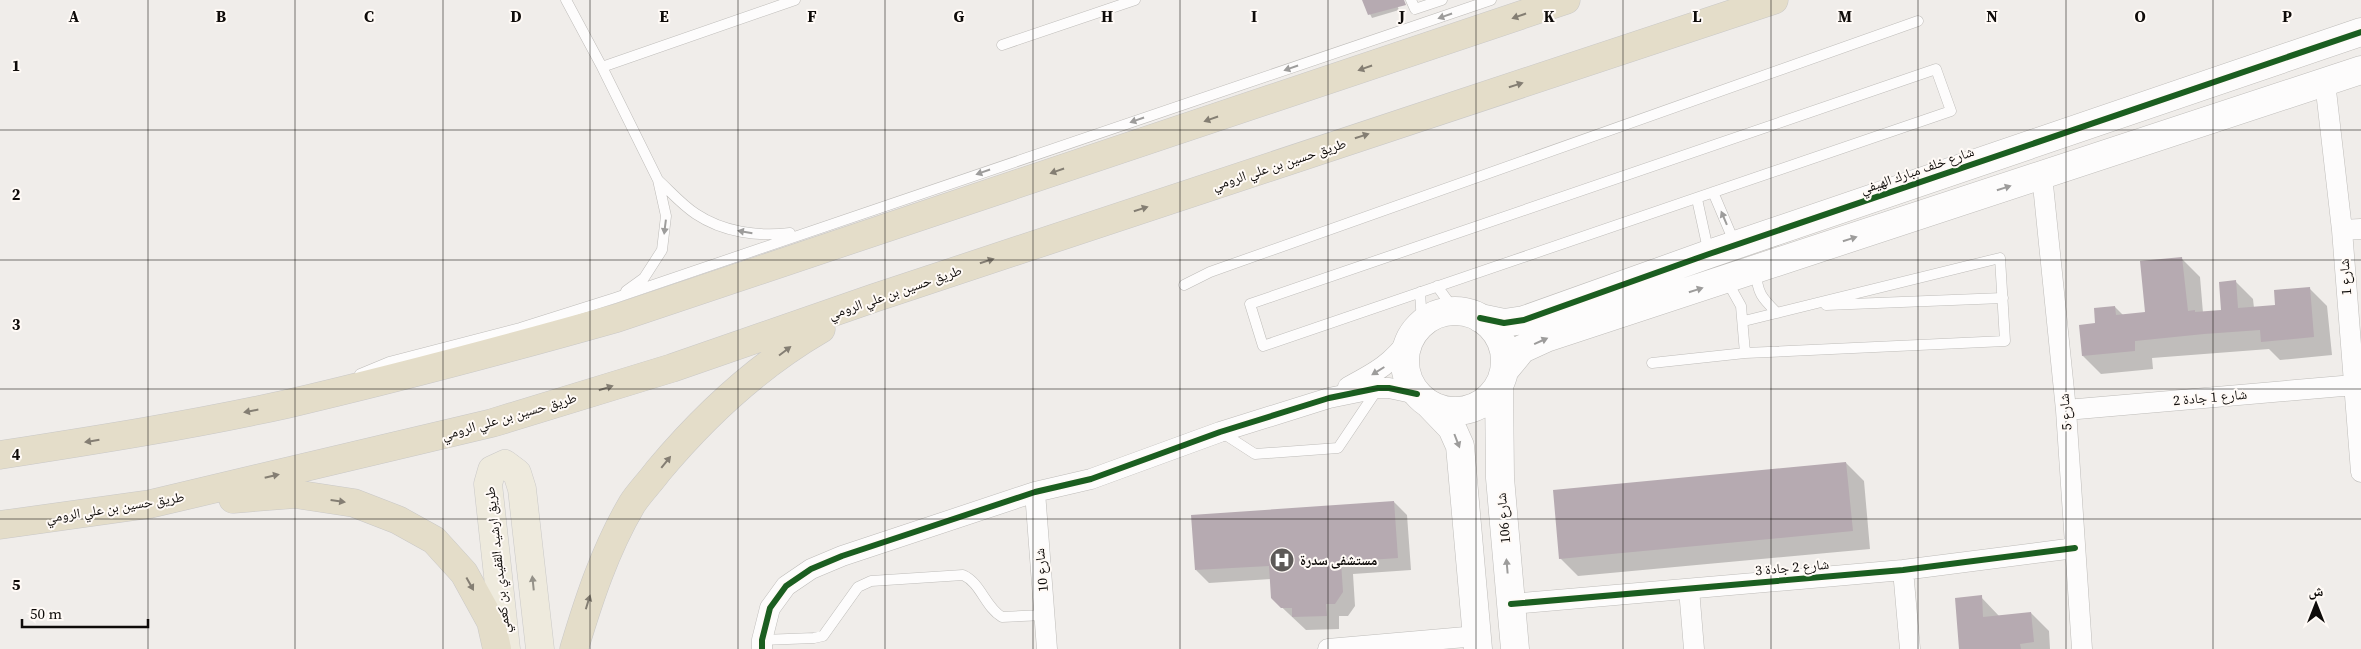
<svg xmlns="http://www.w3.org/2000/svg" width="2361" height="649" font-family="'Source Serif 4','Noto Naskh Arabic',serif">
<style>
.shadow{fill:#0003}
.building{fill:#b6aab1}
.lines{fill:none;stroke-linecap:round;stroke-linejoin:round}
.lane-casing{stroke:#bebcb9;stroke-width:11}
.street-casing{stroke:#bebcb9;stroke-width:21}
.secondary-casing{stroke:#bebcb9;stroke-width:29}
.primary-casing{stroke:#c9c8c7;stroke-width:29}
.highway-casing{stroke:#c9c8c7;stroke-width:29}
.lane{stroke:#fdfcfc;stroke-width:10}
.street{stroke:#fdfcfc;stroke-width:20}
.secondary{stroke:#fdfcfc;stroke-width:28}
.primary{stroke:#eeeadd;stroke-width:28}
.highway{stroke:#e4ddc9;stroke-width:28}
.cycleway-casing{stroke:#fffaf6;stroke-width:9}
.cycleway{stroke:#1b5e20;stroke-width:6}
.oneway{fill:#9d9c9b}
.oneway2{fill:#847e73}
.oneway3{fill:#949188}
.grid{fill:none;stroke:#0e0b09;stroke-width:1;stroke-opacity:0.55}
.labels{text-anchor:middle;stroke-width:4;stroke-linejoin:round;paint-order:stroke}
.street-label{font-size:14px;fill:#0e0b09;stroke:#fffaf6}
.poi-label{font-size:14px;font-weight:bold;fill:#0e0b09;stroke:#fffaf6;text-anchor:start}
.grid-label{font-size:16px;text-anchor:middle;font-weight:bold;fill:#0e0b09;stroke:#fffaf6;stroke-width:4;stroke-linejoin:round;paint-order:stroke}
</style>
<rect width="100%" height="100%" fill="#f0edea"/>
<path class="shadow" d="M1363,0H1395L1399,10L1372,18Z
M2182,259L2200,277L2203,313L2223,311L2235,281L2253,299L2254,308L2277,306L2309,288L2327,306L2332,355L2280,360L2269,349L2152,358L2153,369L2101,374L2083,356L2097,324L2115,307L2123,315L2147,313Z
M1846,463L1864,481L1870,549L1578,576L1560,558Z
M1394,502L1407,515L1411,570L1353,574L1355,606L1348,616H1339V629L1306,630L1272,598L1271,579L1209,583L1196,570Z
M1981,597L1999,616L2031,613L2049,631L2050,649H1961Z"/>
<path class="building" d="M1362,0H1404L1406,5L1368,15Z
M2182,257L2188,311L2195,310V312L2221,310L2219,282L2236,280L2238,308L2275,305L2274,290L2310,287L2314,337L2261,342L2260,330L2204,334L2135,341V351L2082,356L2079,325L2095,323L2094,308L2115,306L2116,315L2145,312L2140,261Z
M1846,462L1853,531L1559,559L1553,490Z
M1394,501L1398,558L1341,562L1343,592L1335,604H1326L1327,616L1292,617V608H1281L1271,598L1269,566L1195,570L1191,515Z
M1982,595L1983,617L2031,612L2034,642L2020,644L2021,649H1959L1955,598Z"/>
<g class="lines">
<defs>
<path id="lane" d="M566,0L602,67L658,180L666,216L662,250L644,278L626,291
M1411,0L1415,9L1442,0
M1002,45L1135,0
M602,67L795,0
M1936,69L1951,111L1263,346L1250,304Z
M658,180C670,191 682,205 696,214C723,232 758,237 790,233
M1713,192L1735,244
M1697,199L1709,254
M1756,271C1757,293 1762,298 1777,313
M1727,281L1741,306L1745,353
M1184,285L1210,272L1918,21
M1437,286L1455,311
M1420,292L1422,323
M1826,305L2003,298
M1652,363L1745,353L2005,341L2000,258L1744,321
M360,374L389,362L520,328L615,298L1491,0
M1221,432L1255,454L1338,448L1377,390
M762,640L814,638L823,636L858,587L871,581L963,575C981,583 985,607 1002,617L1045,615"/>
<path id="street" d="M2325,82L2342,230L2361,472
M2042,175L2066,410L2082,649
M2342,230L2361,229
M1348,387C1378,371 1391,364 1412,336
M2066,410L2354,385
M1035,492L1047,649
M1903,570L1910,649
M1689,589L1694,649
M1511,604L1903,570L2075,548
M762,649V640L770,608L786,586L811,569L842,556L1035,492L1091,479L1220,432L1329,398L1378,388H1389L1417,394
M1328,649L1477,636"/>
<path id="secondary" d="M1405 361a50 50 0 1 1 100 0a50 50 0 1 1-100 0Z
M1480,318L1504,323L1524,320L1709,254L2361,32
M1504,371L1522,349L1546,338L2361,70
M1499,386L1500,478L1515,649
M1428,403L1452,428L1460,446L1478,649"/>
<path id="primary" d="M506,649L488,484L492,470L505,464L517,473L522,489L540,649"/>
<path id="highway" d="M0,455C96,440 192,425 287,404C398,378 507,349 617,318L1566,0
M233,499L295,494L354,503L398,520L434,540L464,573L491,622L497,649
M0,525L150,504L492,423L672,368L874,298L1774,0
M574,649C589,599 605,550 632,504C639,493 650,482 658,471C704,416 759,365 821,329"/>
</defs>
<use href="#lane" class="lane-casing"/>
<use href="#street" class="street-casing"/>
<use href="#secondary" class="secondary-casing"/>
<use href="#primary" class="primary-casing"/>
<use href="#highway" class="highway-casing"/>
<use href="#lane" class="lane"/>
<use href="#street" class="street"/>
<use href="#secondary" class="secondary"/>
<use href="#primary" class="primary"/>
<use href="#highway" class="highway"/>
<defs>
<path id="cycleway" d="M1480,318L1504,323L1524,320L1709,254L2361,32
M1511,604L1903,570L2075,548
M762,649V640L770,608L786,586L811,569L842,556L1035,492L1091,479L1220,432L1329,398L1378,388H1389L1417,394"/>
</defs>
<use href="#cycleway" class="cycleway-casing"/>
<use href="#cycleway" class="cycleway"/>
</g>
<defs><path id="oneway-solid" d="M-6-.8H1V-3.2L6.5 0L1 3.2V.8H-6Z" transform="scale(1.25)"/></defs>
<g class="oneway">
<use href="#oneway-solid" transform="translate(1445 16) rotate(161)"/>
<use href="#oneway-solid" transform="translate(1291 68) rotate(161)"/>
<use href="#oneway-solid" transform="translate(1137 120) rotate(161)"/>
<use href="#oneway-solid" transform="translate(983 172) rotate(161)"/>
<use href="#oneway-solid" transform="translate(2004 188) rotate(-18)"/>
<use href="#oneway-solid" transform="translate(1724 218) rotate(-113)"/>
<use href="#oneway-solid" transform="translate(665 227) rotate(97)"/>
<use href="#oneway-solid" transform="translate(745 232) rotate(-170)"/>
<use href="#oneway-solid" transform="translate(1850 239) rotate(-18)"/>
<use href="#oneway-solid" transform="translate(1696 290) rotate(-18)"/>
<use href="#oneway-solid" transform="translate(1541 341) rotate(-24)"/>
<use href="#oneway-solid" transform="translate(1378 371) rotate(148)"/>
<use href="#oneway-solid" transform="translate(1457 441) rotate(69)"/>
<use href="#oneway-solid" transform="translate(1507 566) rotate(-95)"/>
</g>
<g class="oneway2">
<use href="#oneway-solid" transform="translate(1519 16) rotate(161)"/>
<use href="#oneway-solid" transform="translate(1365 68) rotate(161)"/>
<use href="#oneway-solid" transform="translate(1516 85) rotate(-18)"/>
<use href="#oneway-solid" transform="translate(1211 119) rotate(161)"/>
<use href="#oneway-solid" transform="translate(1362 136) rotate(-18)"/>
<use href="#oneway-solid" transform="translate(1057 171) rotate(161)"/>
<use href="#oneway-solid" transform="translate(1141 209) rotate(-18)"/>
<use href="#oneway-solid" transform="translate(987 261) rotate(-18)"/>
<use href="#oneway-solid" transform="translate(785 351) rotate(-37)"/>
<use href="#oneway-solid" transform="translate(606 388) rotate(-17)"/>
<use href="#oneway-solid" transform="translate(251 411) rotate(169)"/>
<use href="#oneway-solid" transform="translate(92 441) rotate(171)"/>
<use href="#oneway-solid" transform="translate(666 462) rotate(-51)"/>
<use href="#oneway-solid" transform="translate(272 476) rotate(-13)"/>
<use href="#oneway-solid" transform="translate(338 501) rotate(8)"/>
<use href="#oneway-solid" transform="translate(470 584) rotate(61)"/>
<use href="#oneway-solid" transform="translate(588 602) rotate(-73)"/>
</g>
<use class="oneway3" href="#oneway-solid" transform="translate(533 583) rotate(-96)"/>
<path class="grid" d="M148,0V649M295,0V649M443,0V649M590,0V649M738,0V649M885,0V649M1033,0V649M1180,0V649M1328,0V649M1476,0V649M1623,0V649M1771,0V649M1918,0V649M2066,0V649M2213,0V649M0,130H2361M0,260H2361M0,389H2361M0,519H2361"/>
<defs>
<symbol id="hospital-disc" viewBox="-11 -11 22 22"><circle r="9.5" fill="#5d5a58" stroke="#fffaf6"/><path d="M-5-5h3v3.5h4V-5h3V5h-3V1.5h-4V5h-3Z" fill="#fff"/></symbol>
</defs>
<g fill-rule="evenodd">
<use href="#hospital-disc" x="1268" y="546" width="28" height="28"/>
</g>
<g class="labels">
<g class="street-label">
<text transform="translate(1279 164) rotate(-18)" y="5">طريق حسين بن علي الرومي</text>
<text transform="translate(1917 170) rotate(-19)" y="5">شارع خلف مبارك الهيفي</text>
<text transform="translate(2345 277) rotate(-94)" y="5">شارع 1</text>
<text transform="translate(895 292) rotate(-19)" y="5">طريق حسين بن علي الرومي</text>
<text transform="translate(2210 397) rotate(-5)" y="5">شارع 1 جادة 2</text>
<text transform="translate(2065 412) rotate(-95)" y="5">شارع 5</text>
<text transform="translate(509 416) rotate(-16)" y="5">طريق حسين بن علي الرومي</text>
<text transform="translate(115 507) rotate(-9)" y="5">طريق حسين بن علي الرومي</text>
<text transform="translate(1503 518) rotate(-95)" y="5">شارع 106</text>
<text transform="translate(497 560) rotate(-96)" y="5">طريق ارشيد القفيدي بن كعمي</text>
<text transform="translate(1792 567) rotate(-5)" y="5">شارع 2 جادة 3</text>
<text transform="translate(1041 570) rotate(-95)" y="5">شارع 10</text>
</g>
<g class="poi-label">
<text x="1300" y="565">مستشفى سدرة</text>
</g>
</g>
<g class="grid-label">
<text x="74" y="22">A</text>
<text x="221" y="22">B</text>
<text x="369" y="22">C</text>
<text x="516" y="22">D</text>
<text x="664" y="22">E</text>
<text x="812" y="22">F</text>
<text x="959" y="22">G</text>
<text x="1107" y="22">H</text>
<text x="1254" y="22">I</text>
<text x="1402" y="22">J</text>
<text x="1549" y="22">K</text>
<text x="1697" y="22">L</text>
<text x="1845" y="22">M</text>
<text x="1992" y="22">N</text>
<text x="2140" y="22">O</text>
<text x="2287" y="22">P</text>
<text x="16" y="71">1</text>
<text x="16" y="200">2</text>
<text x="16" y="330">3</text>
<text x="16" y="460">4</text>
<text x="16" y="590">5</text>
</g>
<g transform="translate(2316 604)" stroke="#fffaf6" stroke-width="4" paint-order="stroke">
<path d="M0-4L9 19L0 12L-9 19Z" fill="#0e0b09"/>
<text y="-8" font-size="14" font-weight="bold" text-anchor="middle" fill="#0e0b09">ش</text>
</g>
<path d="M22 619v8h126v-8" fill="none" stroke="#0e0b09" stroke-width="2.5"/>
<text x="30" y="619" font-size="15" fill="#0e0b09" stroke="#fffaf6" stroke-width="4" paint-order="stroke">50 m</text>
</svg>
